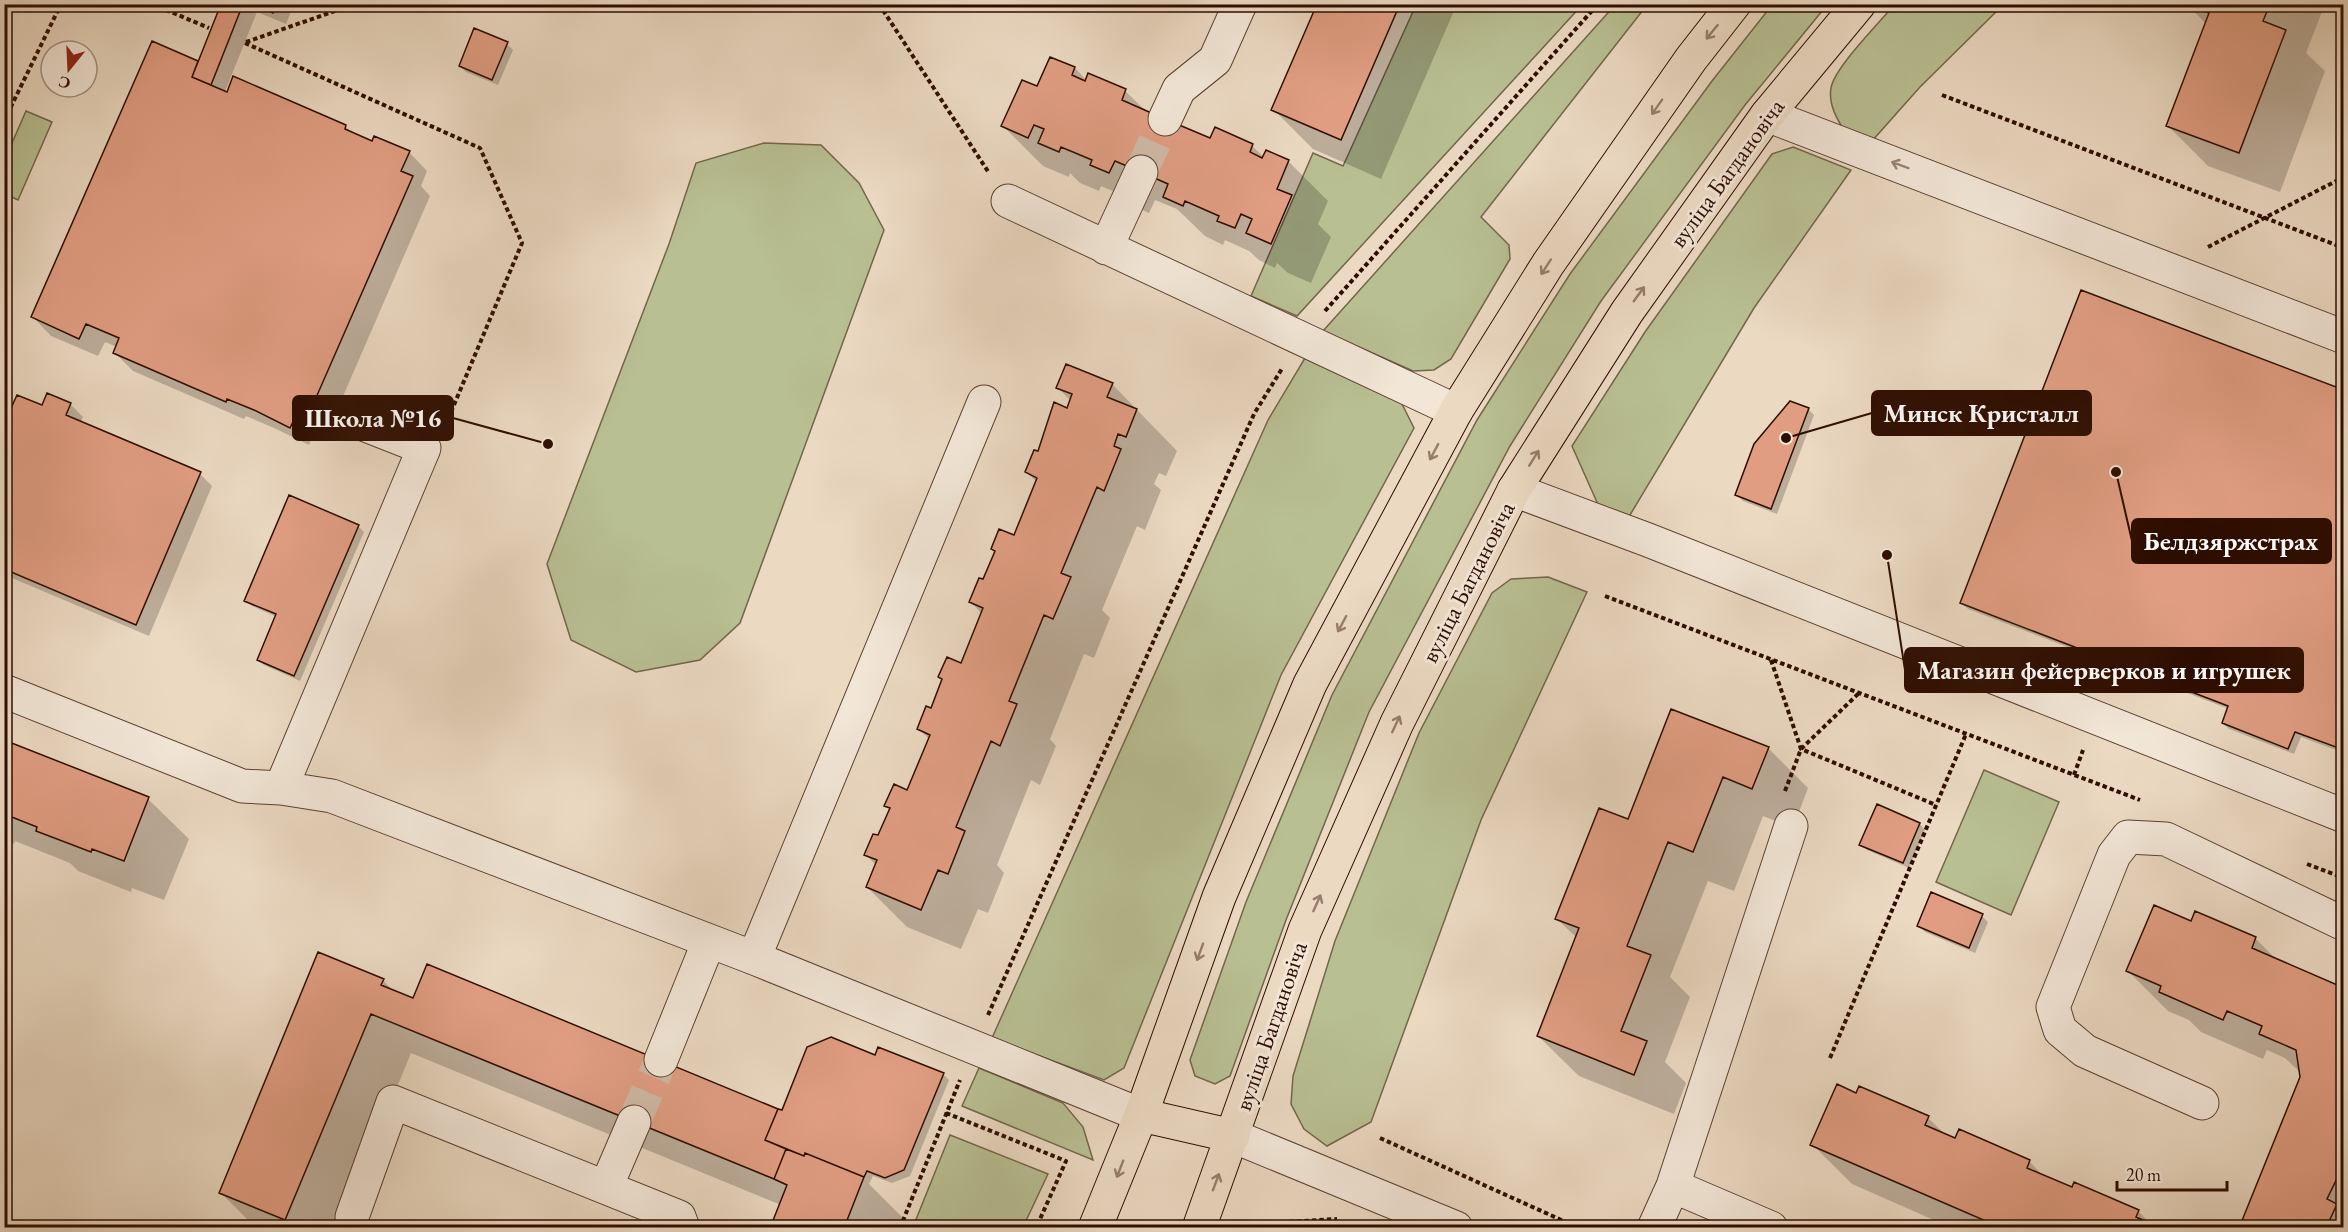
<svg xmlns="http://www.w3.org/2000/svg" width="2348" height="1232" font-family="'EB Garamond',serif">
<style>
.green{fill:#b8bf93;stroke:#73664a;stroke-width:1.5}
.shadow{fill:#0003}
.building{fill:#e09d82;stroke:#2e0d01;stroke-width:1.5}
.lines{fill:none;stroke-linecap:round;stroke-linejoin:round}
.minor-tunnel{stroke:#cfbaa5;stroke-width:33;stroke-dasharray:33 16;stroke-linecap:butt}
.minor-casing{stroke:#5d4031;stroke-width:35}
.major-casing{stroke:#2e0d01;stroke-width:35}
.path{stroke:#2e0d01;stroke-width:4;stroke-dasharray:4.5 3;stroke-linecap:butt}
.minor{stroke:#f2e6d7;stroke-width:33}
.major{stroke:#ebd9c2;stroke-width:33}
.oneway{stroke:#967d6b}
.oneway2{stroke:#9a8477}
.labels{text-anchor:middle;stroke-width:6;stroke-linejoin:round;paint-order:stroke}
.street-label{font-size:24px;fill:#2e0d01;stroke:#f2e6d7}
.leader{fill:none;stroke:#2e0d01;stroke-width:2}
.callout-dot{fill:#2e0d01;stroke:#f2e6d7;stroke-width:2}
.callout{fill:#2e0d01;stroke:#2e0d01;stroke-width:2}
.callout-label{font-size:26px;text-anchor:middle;font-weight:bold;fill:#fff}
</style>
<rect width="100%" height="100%" fill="#ebd9c2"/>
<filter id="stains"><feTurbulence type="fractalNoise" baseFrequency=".00333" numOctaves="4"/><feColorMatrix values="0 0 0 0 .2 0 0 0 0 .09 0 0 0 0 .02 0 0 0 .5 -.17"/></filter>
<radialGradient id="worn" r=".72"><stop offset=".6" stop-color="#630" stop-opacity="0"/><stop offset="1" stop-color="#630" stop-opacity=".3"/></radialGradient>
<path class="green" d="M1416,5H1582L1297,316L1251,296L1313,153L1343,166Z
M1615,5H1647L1481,217L1509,245L1510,259L1451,359L1434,370L1413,371L1323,331Z
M1772,5H1827L1745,105L1601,301L1510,446L1369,712L1286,920L1230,1076L1215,1084L1195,1076L1190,1060L1246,902L1332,695L1477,420L1570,274L1712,81Z
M1894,5H2003L1920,87L1871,142L1845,132C1837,119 1828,104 1831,88C1834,68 1880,22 1894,5Z
M26,111L52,122L18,200L5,194V159Z
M764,143L821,145L859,183L884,230L740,623L700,660L636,672L571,640L547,564L669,244L696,163Z
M1793,147L1851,170L1754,308L1627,520L1600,509L1572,446L1645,332L1772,154Z
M1305,358L1401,402L1414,428L1281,675L1124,1068L1104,1080L992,1038L1268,420Z
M1548,577L1587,592L1481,820L1371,1122L1327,1146L1304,1129L1291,1104L1293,1076L1335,941L1419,733L1492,593L1511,579Z
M1984,770L2059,802L2011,915L1936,882Z
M979,1068L1063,1103L1083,1127L1093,1160L962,1106Z
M950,1135L1048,1174L1023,1227H913Z"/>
<path class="shadow" d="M223,4H294L286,24L257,12L224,94L345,126L353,134L373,143L409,152L427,171L421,186L430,196L327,433L316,429L309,445L274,428L246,416L244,419L133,371L115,353L117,347L105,342L98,356L51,336L33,317L153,43L199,63Z
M1319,4H1457L1381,179L1313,149L1273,109Z
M2187,4H2325L2306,53L2325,71L2280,192L2208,166L2168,126L2206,24Z
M507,44L513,50L498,85L466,72L460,66Z
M1051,58L1075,68L1087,81L1125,91L1147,112L1211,140L1252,146L1264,157L1288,161L1328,201L1318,224L1331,237L1311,283L1288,273L1277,263L1275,268L1259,260L1249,251L1225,240L1223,245L1205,236L1177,209L1155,200L1149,213L1132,205L1122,195L1101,186L1099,191L1080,183L1070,173L1069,177L1043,166L1003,126L1038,88Z
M1112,384L1177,451L1166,476L1159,473L1154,484L1161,490L1145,530L1137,526L1102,610L1110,618L1094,658L1084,654L1050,739L1056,746L1040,785L1031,780L997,865L1004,873L988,913L978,909L961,949L907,927L867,887L876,865L866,855L879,837L891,810L886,806L908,792L930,740L919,729L961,665L982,614L971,602L1014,537L1037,482L1026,472L1068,410L1071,401L1058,388Z
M2344,392V753L2301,737L2294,754L2229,729L2223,723L2229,709L1968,609L1962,603Z
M70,404L83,417L80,423L200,474L212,486L149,636L12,578L8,588L4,586V470L8,463L4,460V428L43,407Z
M1808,409L1814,415L1777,514L1743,501L1737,495Z
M358,526L364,532L300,681L264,665L258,659L277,617L252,606L246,600Z
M4,741L148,799L189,839L164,900L132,888L131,892L78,871L70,863L15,841L14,844L4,840Z
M1768,748L1808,788L1793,828L1763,816L1734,891L1708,881L1670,977L1690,997L1665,1062L1686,1083L1674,1114L1579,1076L1538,1036L1577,938L1557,919L1629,821Z
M1920,824L1925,830L1909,868L1867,850L1861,844Z
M1982,916L1988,922L1975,953L1925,932L1919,926Z
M2192,923L2255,938L2279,962L2344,991V1228H2236L2242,1224L2301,1073L2285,1058L2267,1050L2263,1059L2201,1032L2189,1020L2168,1011L2128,971Z
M383,980L394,992L414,1000L782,1112L876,1057L943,1074L949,1080L910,1176L892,1183L873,1176L869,1184L904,1219L900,1228H772L781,1205L411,1053L339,1228H256L220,1192Z
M1857,1095L1928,1118L1946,1135L2029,1161L2045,1178L2138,1211L2155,1228H1952L1852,1184L1812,1144Z
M4,1148L13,1156L4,1176Z"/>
<path class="building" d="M221,4H243L211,85L192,77Z
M253,4H277L273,13Z
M1317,4H1400L1341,140L1271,110Z
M2187,4H2270L2263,21L2286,30L2239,153L2166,126L2209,13Z
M474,28L508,42L492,80L459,66Z
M152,41L198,61L192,77L227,92L233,76L346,125L345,129L372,141L374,136L410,151L401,171L413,176L308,416L298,411L290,428L254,410L227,399L226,402L113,353L119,338L86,324L79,339L31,317Z
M1050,57L1075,67L1072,75L1085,81L1088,73L1126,89L1122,100L1165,119L1210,138L1215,127L1253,144L1250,152L1262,158L1266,150L1289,160L1277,189L1292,195L1271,244L1246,233L1252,219L1241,214L1235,228L1217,221L1219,216L1185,201L1183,206L1163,197L1168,184L1141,172L1115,161L1109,173L1090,165L1092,160L1061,147L1059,152L1038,143L1044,129L1034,125L1028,138L1001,126L1022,80L1037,86Z
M2081,290L2344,390V750L2295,732L2288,749L2222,723L2228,706L1960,603Z
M1066,364L1113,383L1107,397L1137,409L1126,437L1118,434L1114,446L1121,449L1104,491L1097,487L1061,573L1071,577L1053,619L1044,615L1009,701L1017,704L1000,746L991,741L956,827L965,831L948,874L938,870L921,910L866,887L877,860L864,855L873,834L878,835L890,808L884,806L894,784L907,790L930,735L917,729L926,706L931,708L942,679L938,677L947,657L961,663L983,608L969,602L979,578L983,579L995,551L991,549L999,529L1014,535L1037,478L1025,472L1034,450L1038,451L1054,402L1067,408L1072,394L1056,388Z
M47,393L71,403L66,415L201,472L136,625L4,569V466L7,460L4,459V424L17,395L42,405Z
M1790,401L1809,408L1771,509L1735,495L1754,444Z
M289,495L359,525L294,676L257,660L276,614L244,601Z
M1671,709L1769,747L1752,789L1723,777L1693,852L1668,842L1627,946L1651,955L1621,1031L1647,1041L1634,1075L1537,1036L1579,928L1555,919L1599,808L1628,819Z
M4,740L149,797L124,861L92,849L91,852L36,831L37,827L4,814Z
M1877,804L1920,823L1903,863L1859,845Z
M1931,892L1983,914L1969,948L1917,926Z
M2154,905L2191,921L2195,911L2256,937L2252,948L2342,987L2344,1164L2327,1199L2337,1204L2326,1228H2233L2241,1223L2300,1077L2296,1050L2259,1034L2262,1026L2227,1011L2223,1020L2159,992L2161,986L2126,971Z
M318,952L384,979L381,985L413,998L427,964L778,1109L765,1140L786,1149L774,1179L371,1014L285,1220L219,1193Z
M831,1037L875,1055L878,1047L944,1073L904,1170L885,1178L867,1171L864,1177L805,1153L804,1156L765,1140L778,1109L782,1110L807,1047Z
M1837,1084L1856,1093L1859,1086L1929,1116L1925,1125L1955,1138L1959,1129L2030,1160L2027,1168L2072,1187L2074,1182L2139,1210L2136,1217L2152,1224L2151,1228H2002L1810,1145Z
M786,1149L804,1156L805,1153L864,1177L844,1228H770L787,1185L774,1179Z"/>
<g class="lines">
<path class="minor-tunnel" d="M1141,172L1165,119
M634,1122L661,1060"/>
<defs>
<path id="minor" d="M1767,115L2344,337
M1165,119L1179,89L1215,60L1240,4
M1008,201L1456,411
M1106,248L1141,172
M1514,490L1648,540L2344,816
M4,691L242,786L281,788L332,796L754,958L1141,1115
M281,788L424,448L340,415
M754,958L984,402
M661,1060L709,941
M2202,1103L2085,1051L2060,1030L2053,1007L2114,855L2128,837L2166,839L2344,924
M1233,1136L1456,1228
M1673,1186L1771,1228
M606,1187L634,1122
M352,1217L393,1102L679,1217L683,1228
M1654,1228L1673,1186L1791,826"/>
<path id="major" d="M1141,1115L1233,1136
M1095,1228L1141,1115L1219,897L1310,684L1456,411L1548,264L1691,59L1734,4
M1199,1228L1305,930L1397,723L1514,490L1627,312L1767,115L1859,4"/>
</defs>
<use href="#minor" class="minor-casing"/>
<use href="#major" class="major-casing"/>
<path class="path" d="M152,4L209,28
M879,4L989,173
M246,42L355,4
M245,43L480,148L522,243L451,412L444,422
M1942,95L2344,248
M4,121L61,4
M2208,247L2344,177
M1325,311L1598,4
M1605,596L2140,800
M1771,660L1801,749L1936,805
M2074,775L2083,750
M1785,791L1801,749L1859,693
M2307,864L2344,878
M988,1015L1254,414L1283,367
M1830,1058L1966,734
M946,1113L1066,1161L1036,1228
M1380,1138L1579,1228
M1237,1225L1337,1219
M900,1228L960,1080"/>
<use href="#minor" class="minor"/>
<use href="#major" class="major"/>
</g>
<defs><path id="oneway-shaft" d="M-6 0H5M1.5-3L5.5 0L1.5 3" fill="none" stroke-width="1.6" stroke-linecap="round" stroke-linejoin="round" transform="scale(1.5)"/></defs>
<g class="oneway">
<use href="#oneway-shaft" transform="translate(1712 32) rotate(129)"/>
<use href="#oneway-shaft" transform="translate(1657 107) rotate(125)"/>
<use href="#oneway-shaft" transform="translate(1546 267) rotate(123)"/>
<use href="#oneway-shaft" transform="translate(1639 294) rotate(-54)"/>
<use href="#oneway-shaft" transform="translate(1434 452) rotate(118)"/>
<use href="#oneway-shaft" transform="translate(1534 458) rotate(-58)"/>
<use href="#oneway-shaft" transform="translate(1342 624) rotate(118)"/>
<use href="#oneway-shaft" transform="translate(1396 724) rotate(-65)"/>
<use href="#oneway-shaft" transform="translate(1317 903) rotate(-66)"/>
<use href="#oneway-shaft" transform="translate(1200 952) rotate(110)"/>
<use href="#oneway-shaft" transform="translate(1120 1169) rotate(111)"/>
<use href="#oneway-shaft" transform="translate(1216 1182) rotate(-70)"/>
</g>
<use class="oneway2" href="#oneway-shaft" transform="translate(1900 165) rotate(-160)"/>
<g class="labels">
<g class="street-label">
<text transform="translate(1727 173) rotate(-54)" y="8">вуліца Багдановіча</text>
<text transform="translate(1468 582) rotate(-63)" y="8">вуліца Багдановіча</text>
<text transform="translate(1271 1026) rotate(-71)" y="8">вуліца Багдановіча</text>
</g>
</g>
<path class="leader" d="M1786 438L1872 413M548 444L453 418M2116 472L2132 541M1887 555L1905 670"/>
<g class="callout-dot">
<circle cx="1786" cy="438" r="6"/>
<circle cx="548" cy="444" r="6"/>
<circle cx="2116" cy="472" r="6"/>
<circle cx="1887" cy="555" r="6"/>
</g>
<g class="callout">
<rect x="1872" y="391" width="219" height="44" rx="6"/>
<rect x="293" y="396" width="160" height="44" rx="6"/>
<rect x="2132" y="519" width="199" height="44" rx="6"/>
<rect x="1905" y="648" width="398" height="44" rx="6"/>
</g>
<g class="callout-label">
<text x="1981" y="422">Минск Кристалл</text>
<text x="373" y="427">Школа №16</text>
<text x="2231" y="550">Белдзяржстрах</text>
<text x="2104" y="679">Магазин фейерверков и игрушек</text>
</g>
<rect width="2348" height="1232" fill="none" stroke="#ebd9c2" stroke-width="24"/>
<rect x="6" y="6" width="2336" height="1220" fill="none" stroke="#2e0d01" stroke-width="3"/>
<rect x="12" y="12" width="2324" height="1208" fill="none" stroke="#2e0d01" stroke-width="1.5"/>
<g transform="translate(69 69) rotate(198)"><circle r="28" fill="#f2e6d7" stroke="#a48f81" stroke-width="1.5"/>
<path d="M0-4.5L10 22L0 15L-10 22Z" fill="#8f2418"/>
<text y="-9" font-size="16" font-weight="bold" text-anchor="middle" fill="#2e0d01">С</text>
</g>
<path d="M2117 1181v9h110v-9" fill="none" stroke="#2e0d01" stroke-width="3"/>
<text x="2126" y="1181" font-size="18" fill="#2e0d01" stroke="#f2e6d7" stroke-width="4.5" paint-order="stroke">20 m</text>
<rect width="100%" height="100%" filter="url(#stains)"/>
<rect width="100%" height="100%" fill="url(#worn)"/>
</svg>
